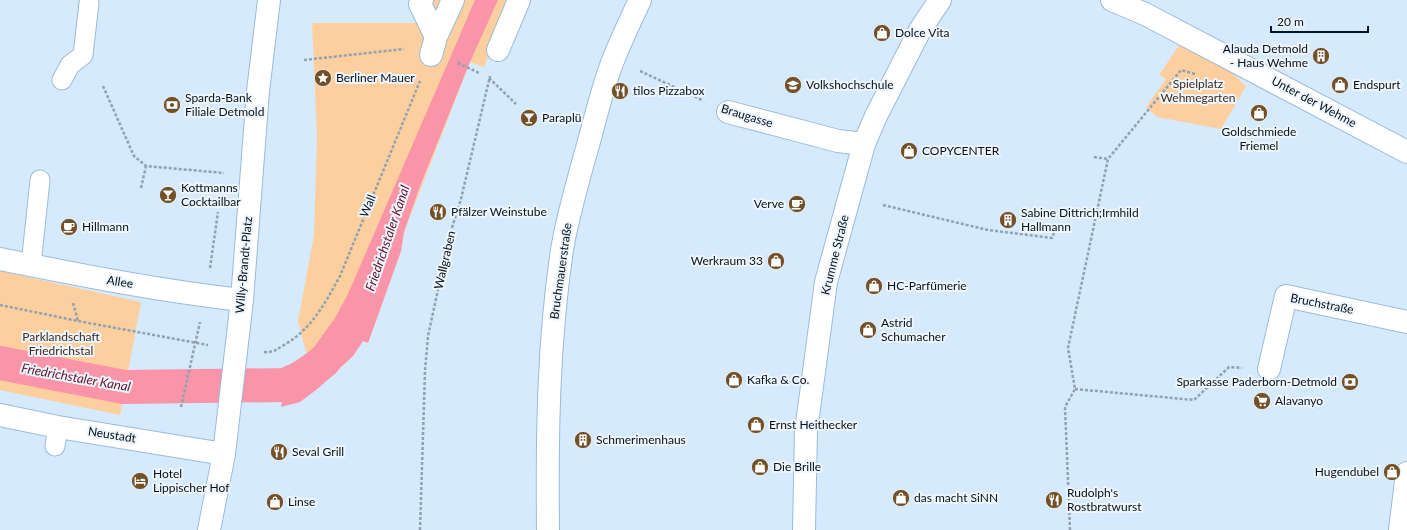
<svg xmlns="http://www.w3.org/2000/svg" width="1407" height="530" font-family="Lato,sans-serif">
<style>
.green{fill:#fecf9e}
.water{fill:#fa94a8}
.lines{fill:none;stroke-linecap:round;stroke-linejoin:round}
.canal{stroke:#fa94a8;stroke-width:34}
.lane-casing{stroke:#9bbbda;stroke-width:21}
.street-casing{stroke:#9bbbda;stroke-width:24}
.secondary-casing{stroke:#9bbbda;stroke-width:24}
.path{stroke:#90a1b1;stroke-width:2.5;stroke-dasharray:3 2;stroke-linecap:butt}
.lane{stroke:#fff;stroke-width:19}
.street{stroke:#fff;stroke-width:22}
.secondary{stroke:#fff;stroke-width:22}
.labels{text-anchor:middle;stroke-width:4;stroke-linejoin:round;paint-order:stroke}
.poi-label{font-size:12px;fill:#06121d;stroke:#eff5fc;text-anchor:start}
.park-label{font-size:12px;fill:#3d2d1b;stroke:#eff5fc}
.street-label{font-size:12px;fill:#06121d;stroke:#eff5fc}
.water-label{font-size:13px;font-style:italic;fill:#64162d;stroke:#eff5fc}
</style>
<rect width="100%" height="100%" fill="#d6eafd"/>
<path class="green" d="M429,0H511L484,67L470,62L404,232L401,251L368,343L363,341L353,356L316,390L298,321L314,235L317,135L312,23H418Z
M1180,44L1224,65L1246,86L1221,129L1157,117L1146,107L1166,79L1159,75Z
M0,271L141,302L120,415L0,390Z"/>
<path class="water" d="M475,0H498L470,62L420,186L404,232L401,251L368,343L363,341L353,356L316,390L300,402L281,407L288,366L312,350L335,318L348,294Z"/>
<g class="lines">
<path class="canal" d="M0,363L124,387L285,385L307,375L324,361"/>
<defs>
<path id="lane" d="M62,80L70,65L83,55L89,3
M31,265L40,180
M55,446L58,427"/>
<path id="street" d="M422,0L420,4L436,37
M1112,0L1145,14L1407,152
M498,50L519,0
M431,55L436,37L453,0
M728,112L838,141L864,144
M0,259C80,275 160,291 242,300
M1269,369L1286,296L1407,322
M548,530C547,437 548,343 562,250C567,219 576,189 584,159C594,126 601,90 614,58C622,38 631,19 640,0
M804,530L806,431L826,282L864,144L876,116L920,30L940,0
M1400,530L1407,473"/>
<path id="secondary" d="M0,415L58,427L224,454
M209,530L224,454L242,300L258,91L269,0"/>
</defs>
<use href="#lane" class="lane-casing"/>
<use href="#street" class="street-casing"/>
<use href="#secondary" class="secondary-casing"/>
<path class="path" d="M304,60L404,49
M458,63L479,73
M640,71L702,100
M489,78L516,104
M103,86L134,156L146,166L224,173
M1094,157L1108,159
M141,188L146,166
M883,205L988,230L1052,238L1054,233
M210,268L218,212
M73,303L78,321
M0,305L78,321L208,345
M264,352C273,353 277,349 284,345C312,329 325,303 340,276L420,81
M1075,389L1194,400L1229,367L1242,368
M181,407L200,322
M420,530L425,371L428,336L450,234L461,199L490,76
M1070,530L1065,407L1075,389L1068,348L1108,159L1181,70L1195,74"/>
<use href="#lane" class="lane"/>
<use href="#street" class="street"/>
<use href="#secondary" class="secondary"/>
</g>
<defs>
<symbol id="shop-disc" viewBox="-11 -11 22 22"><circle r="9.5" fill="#725028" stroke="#eff5fc"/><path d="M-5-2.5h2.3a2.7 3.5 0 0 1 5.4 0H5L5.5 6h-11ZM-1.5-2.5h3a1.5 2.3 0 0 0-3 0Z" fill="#fff"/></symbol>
<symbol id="building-disc" viewBox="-11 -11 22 22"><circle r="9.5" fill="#725028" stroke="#eff5fc"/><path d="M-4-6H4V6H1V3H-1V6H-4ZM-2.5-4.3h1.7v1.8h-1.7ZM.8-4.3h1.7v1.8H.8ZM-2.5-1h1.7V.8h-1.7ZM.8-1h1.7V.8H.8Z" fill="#fff"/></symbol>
<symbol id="sight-disc" viewBox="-11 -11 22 22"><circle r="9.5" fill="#725028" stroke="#eff5fc"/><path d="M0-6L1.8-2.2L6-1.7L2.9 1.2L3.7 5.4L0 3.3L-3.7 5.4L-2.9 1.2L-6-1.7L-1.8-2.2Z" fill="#fff"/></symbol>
<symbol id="university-disc" viewBox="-11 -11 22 22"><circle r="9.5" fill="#725028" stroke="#eff5fc"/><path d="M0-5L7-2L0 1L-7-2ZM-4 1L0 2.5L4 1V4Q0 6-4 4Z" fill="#fff"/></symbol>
<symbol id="restaurant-disc" viewBox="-11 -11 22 22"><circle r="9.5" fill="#725028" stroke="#eff5fc"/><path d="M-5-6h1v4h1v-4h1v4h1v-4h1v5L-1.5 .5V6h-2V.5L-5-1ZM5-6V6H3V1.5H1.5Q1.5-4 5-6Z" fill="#fff"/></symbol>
<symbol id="bank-disc" viewBox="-11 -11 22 22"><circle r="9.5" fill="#725028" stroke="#eff5fc"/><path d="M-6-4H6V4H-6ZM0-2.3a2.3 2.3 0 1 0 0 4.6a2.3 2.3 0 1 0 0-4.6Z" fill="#fff"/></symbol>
<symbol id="bar-disc" viewBox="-11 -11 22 22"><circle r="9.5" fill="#725028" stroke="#eff5fc"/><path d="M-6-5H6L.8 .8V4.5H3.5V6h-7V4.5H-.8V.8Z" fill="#fff"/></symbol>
<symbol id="cafe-disc" viewBox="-11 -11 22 22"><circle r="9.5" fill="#725028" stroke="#eff5fc"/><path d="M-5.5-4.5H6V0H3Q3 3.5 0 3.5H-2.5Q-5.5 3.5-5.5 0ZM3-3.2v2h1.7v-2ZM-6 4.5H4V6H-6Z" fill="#fff"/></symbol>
<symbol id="supermarket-disc" viewBox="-11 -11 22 22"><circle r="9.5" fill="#725028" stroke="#eff5fc"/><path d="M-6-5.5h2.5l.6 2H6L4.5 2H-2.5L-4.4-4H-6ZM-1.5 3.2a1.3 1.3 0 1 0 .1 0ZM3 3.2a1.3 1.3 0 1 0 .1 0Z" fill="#fff"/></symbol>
<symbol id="hotel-disc" viewBox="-11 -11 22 22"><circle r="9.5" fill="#725028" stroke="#eff5fc"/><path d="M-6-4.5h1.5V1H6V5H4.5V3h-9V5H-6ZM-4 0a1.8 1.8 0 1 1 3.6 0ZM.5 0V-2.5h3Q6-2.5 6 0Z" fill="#fff"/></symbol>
</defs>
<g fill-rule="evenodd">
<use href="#shop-disc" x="872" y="23" width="20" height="20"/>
<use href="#building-disc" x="1311" y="46" width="20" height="20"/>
<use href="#sight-disc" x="313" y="68" width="20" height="20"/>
<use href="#university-disc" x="783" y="75" width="20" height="20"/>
<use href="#shop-disc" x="1330" y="75" width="20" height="20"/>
<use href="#restaurant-disc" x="610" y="81" width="20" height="20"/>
<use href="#bank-disc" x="162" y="95" width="20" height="20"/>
<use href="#shop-disc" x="1249" y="103" width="20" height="20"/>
<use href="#bar-disc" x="519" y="108" width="20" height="20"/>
<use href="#shop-disc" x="899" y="141" width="20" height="20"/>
<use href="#bar-disc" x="158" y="185" width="20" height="20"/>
<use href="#cafe-disc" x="787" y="194" width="20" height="20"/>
<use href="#restaurant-disc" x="428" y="202" width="20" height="20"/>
<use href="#building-disc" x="998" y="210" width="20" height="20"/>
<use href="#cafe-disc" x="59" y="217" width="20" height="20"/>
<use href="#shop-disc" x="766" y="251" width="20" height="20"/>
<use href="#shop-disc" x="864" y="276" width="20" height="20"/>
<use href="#shop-disc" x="858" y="320" width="20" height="20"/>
<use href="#shop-disc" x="724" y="370" width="20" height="20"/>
<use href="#bank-disc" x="1340" y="372" width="20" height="20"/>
<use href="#supermarket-disc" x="1252" y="391" width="20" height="20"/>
<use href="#shop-disc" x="746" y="415" width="20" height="20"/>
<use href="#building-disc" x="573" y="430" width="20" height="20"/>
<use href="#restaurant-disc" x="269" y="442" width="20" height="20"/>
<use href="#shop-disc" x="750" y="457" width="20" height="20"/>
<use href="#shop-disc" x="1382" y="462" width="20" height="20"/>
<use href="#hotel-disc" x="130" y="471" width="20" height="20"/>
<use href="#shop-disc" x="891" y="488" width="20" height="20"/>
<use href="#restaurant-disc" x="1044" y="490" width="20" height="20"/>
<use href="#shop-disc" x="265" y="492" width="20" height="20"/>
</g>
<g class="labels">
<g class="poi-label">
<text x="895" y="37">Dolce Vita</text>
<text x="1308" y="53" text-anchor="end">Alauda Detmold<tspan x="1308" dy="14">- Haus Wehme</tspan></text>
<text x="336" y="82">Berliner Mauer</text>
<text x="806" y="89">Volkshochschule</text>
<text x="1353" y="89">Endspurt</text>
<text x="633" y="95">tilos Pizzabox</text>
<text x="185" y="102">Sparda-Bank<tspan x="185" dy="14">Filiale Detmold</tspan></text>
<text x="542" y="122">Paraplü</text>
<text x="1259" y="136" text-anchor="middle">Goldschmiede<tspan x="1259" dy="14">Friemel</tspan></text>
<text x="922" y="155">COPYCENTER</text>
<text x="181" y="192">Kottmanns<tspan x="181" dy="14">Cocktailbar</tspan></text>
<text x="784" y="208" text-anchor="end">Verve</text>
<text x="451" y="216">Pfälzer Weinstube</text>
<text x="1021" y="217">Sabine Dittrich;Irmhild<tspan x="1021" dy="14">Hallmann</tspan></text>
<text x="82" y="231">Hillmann</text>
<text x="763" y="265" text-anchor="end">Werkraum 33</text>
<text x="887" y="290">HC-Parfümerie</text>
<text x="881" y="327">Astrid<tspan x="881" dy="14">Schumacher</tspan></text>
<text x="747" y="384">Kafka &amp; Co.</text>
<text x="1337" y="386" text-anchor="end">Sparkasse Paderborn-Detmold</text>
<text x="1275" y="405">Alavanyo</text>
<text x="769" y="429">Ernst Heithecker</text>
<text x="596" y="444">Schmerimenhaus</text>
<text x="292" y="456">Seval Grill</text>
<text x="773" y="471">Die Brille</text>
<text x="1379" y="476" text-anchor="end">Hugendubel</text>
<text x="153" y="478">Hotel<tspan x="153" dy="14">Lippischer Hof</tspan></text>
<text x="1067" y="497">Rudolph's<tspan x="1067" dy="14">Rostbratwurst</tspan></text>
<text x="914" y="502">das macht SiNN</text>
<text x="288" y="506">Linse</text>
</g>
<g class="park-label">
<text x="1198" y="88">Spielplatz<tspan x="1198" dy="14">Wehmegarten</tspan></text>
<text x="61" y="341">Parklandschaft<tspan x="61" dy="14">Friedrichstal</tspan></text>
</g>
<g class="street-label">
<text transform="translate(1314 102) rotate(28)" y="4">Unter der Wehme</text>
<text transform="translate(747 116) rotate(17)" y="4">Braugasse</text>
<text transform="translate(368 206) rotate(-68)" y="4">Wall</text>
<text transform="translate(835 255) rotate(-76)" y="4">Krumme Straße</text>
<text transform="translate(445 260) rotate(-77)" y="4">Wallgraben</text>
<text transform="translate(244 265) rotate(-85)" y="4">Willy-Brandt-Platz</text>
<text transform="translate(561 271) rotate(-82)" y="4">Bruchmauerstraße</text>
<text transform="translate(120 282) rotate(9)" y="4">Allee</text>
<text transform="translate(1322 304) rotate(11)" y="4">Bruchstraße</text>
<text transform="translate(112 435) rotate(9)" y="4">Neustadt</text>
</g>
<g class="water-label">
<text transform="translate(387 238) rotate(-71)" y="5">Friedrichstaler Kanal</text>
<text transform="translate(76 377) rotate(10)" y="5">Friedrichstaler Kanal</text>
</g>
</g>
<path d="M1271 26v6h97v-6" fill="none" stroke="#06121d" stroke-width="2"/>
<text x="1277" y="26" font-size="12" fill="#06121d" stroke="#eff5fc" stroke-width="3" paint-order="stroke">20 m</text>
</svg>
